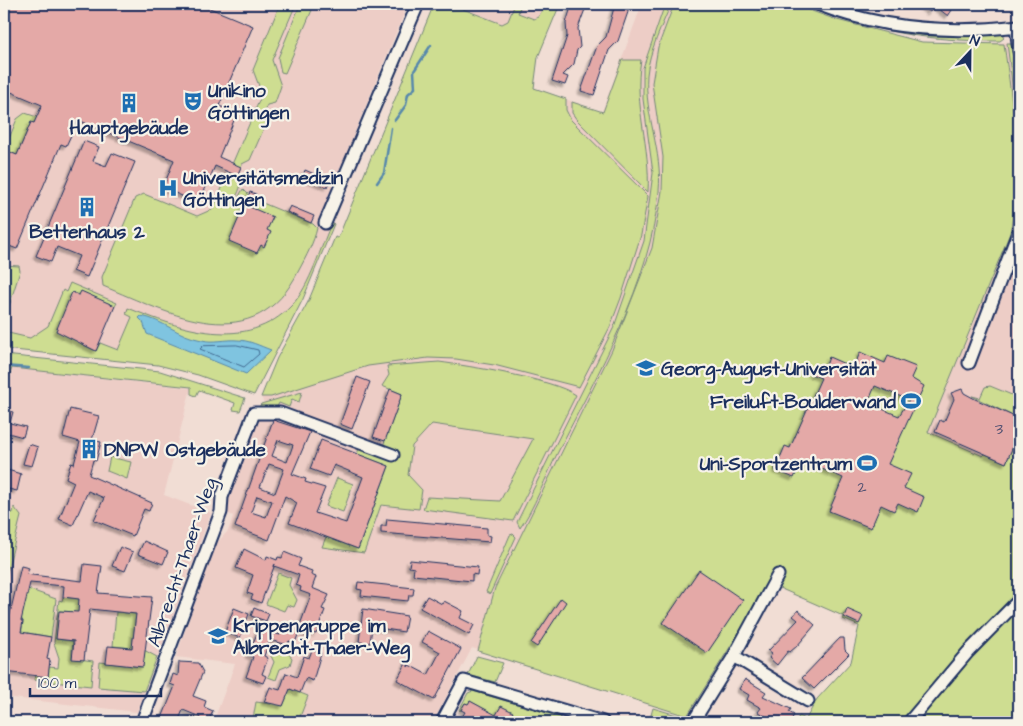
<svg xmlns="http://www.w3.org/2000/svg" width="1023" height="726" font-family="'Architects Daughter',sans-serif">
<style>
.built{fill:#edcdc6}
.green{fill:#cedd91;stroke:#748678}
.water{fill:#7fc4e0;stroke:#5788ac}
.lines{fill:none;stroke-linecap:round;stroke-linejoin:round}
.shore{stroke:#436b92;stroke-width:1}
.stream{stroke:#5788ac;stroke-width:2.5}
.building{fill:#e4a9a7;stroke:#1b2f5e;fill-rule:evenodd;filter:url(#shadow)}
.minor-casing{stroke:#1b2f5e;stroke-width:15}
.minor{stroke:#f7f3e8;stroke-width:11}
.labels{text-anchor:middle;stroke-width:4.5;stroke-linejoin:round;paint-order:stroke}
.number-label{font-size:16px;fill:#4d4e70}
.poi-label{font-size:19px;font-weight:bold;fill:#1b2f5e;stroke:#f7f3e8;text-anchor:start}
.street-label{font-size:19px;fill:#1b2f5e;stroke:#f7f3e8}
</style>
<defs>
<filter id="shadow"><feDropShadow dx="-3" dy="3" stdDeviation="1" flood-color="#0004"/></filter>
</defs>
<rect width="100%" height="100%" fill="#f1ddd4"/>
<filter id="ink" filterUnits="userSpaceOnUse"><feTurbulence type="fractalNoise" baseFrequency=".02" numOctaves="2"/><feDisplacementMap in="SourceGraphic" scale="10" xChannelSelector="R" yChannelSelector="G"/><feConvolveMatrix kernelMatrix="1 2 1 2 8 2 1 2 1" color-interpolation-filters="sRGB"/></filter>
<g filter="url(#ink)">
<path class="built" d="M4,4H408L326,202L334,225L303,299L254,395L198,375L158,365L4,349Z
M434,4L534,88L602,112L642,4H792L837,20L922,42L954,44L1019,42V481L843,619V616L777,587L768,580L745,623L687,716L472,648L433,722L214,720L235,664L176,657L214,546L228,531L233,516L226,512L227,499L259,406L264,403L261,397L269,377L308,302L335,237L338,238Z
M450,4H546L538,17L517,29Z
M4,367L191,388L164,495L211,513L137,712L4,697Z"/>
<path class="green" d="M280,4H296L272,60L281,86L275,103L267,105L263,114L268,119L250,160L242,164L237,176C243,183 240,189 236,197L238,198L243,189L253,199L313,224L317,228C314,242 306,257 299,270C255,360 171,314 103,286L102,277L135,198L144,194L197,216L213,209L262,94L253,70Z
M304,4L312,10L285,73L281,72L278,58L300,5Z
M434,4H450L502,24L508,21L515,4L521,5L518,13L534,19L538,17L546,4H560L538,57L534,88L566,99V110L571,120L648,196L641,235L621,298L610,327L579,387L494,365L456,359L428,358L368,366L271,397H261L277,358L308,302L335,237L338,238Z
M665,4H671C662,26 649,51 647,75C644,115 663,151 659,191C650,285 599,370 557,454C547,474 533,511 520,528L517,522L614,327L644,241L653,173L643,99V68Z
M674,4H792L837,20L922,42L1004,44C1013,107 1023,169 1010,233L928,432L983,456L985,454L1006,463L1019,432V722H796L799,716L806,719L817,699L851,662L859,626L843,619V616L777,587L768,580L745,623L687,716L478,651L495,588L612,350L652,248L662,191L663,157L652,83L658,47Z
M842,18L1002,33L1004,38L1000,41C943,41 896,36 842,18Z
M1007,43H1013L1019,87V140Z
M622,60H641C633,105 651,147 648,192L577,120L572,113V102L603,112Z
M25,113L37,117L34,123L31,122L17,155L7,151L8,147L6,146L17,119Z
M332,222L334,224L303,299L254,395L198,375L158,365L4,349V332L30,338L48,326L63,290L66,292L70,283L117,303L115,306L100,300L99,301L81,344L96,351L100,343L118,350L132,317L126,314L128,308C180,329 247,353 292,305C310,286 321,246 332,222Z
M4,265L19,266L20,271L9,306L4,304Z
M4,355L160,371L245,398L240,411L233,410L235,403L199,390L196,396L191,394V387L12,368L7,383L4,382Z
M439,362C469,366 553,379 576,395L513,521L423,509L427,497L500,501L533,439L432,424L412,446L408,475L422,490L419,509L381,505L364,553L322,547L326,537L358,549L389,466L357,454L360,446L397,460L400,452L383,446L402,394L382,386L389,375L387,366Z
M990,386L1019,398L1013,416L972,396L980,398L985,387Z
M302,392L299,402L292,399L289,407L279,403L276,409L257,410L261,404Z
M110,457L131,462L127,479L107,471Z
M337,478L353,484L343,512L326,506Z
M14,507L21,516L4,585V518L5,511L13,513Z
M510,535L513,534L516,537L490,594L486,592Z
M278,573L291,578L289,585L297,600L294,607L287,605L284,611L266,604Z
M28,589L56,599L51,637L27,633L21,635L23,622L21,617Z
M63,597L79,599V625L75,612L60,611L56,639L72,641L73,632L72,658L93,661L91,686L34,680L35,675L48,677L49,667L58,668L59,658L54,643L59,600L62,601Z
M116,612L136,614L132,648L113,646Z
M273,645L285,649L292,658L290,665L280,669L276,680L268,677L274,662L270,654Z
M144,650L157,657L144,691L98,687L100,662L142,667Z
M477,656L503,663L495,682L468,675Z
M290,689L308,696L298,722L253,719L256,702L271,704L273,702L283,706Z
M473,691L561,717L559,722H480L486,710L470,701L468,705L465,703L460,711L459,710L468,693Z
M653,708L690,719L687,722H649Z"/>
<path class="water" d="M141,316C163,320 178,336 202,340C214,343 226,339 237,340C249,340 260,346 271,350L246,374L147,334L143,322L139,318Z"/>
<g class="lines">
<path class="shore" d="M237,345L258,350L259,354L244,367L200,349L203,346Z"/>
<path class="stream" d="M395,120L406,105L408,94L415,88L414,71L431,45
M377,183L384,173L391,128
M4,366L29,368"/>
</g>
<path class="building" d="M4,4H200L253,26L219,106L237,113L219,157L241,167L237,176L215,166L199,203L163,188L174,160L78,120L66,146L61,144L17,249L4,244V158L7,151L17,155L31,122L34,123L42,105L4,89Z
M572,4H587L578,28L580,47L577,50L574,64L563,75L568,77L565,85L552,81L567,36L566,23Z
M615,4H627L628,12L618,41L609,50L594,95L581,91L597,46L606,37Z
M919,4H944L952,10L948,16L935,6L930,12Z
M84,141L99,147L93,161L106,166L112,153L135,162L87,277L73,271L79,256L57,247L51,262L36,256Z
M305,170L330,181L327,187L303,176Z
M250,192L256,194L250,207L273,217L267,230L271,232L264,247L261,245L257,253L229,241Z
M290,206L314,216L311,223L287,212Z
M81,291L115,306L96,351L56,331L72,292L79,295Z
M860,352L885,363L888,356L916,367L911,378L924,386L888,464L911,474L904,488L924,497L918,512L898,503L894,511L881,505L871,528L829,511L843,478L808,463L807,467L800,464L794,478L775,470L785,446L790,448L821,378L811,374L814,367L824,371L829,357L854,368ZM875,386L909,400L899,416L868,403Z
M357,377L370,382L352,429L340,424Z
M390,389L402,394L385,441L373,437Z
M962,389L964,393L975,399L1015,417L1012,425L1019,428V432L1006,463L935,432L940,420L944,422L954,399L951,393Z
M70,409L99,416L92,440L101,442L96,461L93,460L89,475L152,503L149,511L144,509L133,536L94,520L104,498L88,491L73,525L59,519L74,482L66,478L71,463L74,464L80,442L63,437Z
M4,410L13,412L10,423L26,427L23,437L8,433L6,439L4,438Z
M273,420L310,432L292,474L306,479L305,482L325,488L315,513L346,523L363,477L334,465L329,476L310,469L321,440L389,466L358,549L289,523L297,503L285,496L269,540L235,527ZM278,440L293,445L287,462L272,456ZM269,464L284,469L275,493L260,487ZM257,496L272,501L266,517L251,512Z
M29,444L38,447L32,466L23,464Z
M4,469L21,474L17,491L4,488Z
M387,519L487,528V535L491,536L490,542L381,533V526H386Z
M144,541L168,552L163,564L138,554Z
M120,547L133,552L125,571L112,566Z
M244,549L266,560L267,556L277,560L278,557L282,558L284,552L301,559L298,566L312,571L311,575L316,577L312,588L329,595L322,609L325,610L316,634L310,632L308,635L299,632L295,643L289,641L288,645L270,640L264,656L268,658L262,674L266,676L263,683L246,677L253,657L248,655L261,624L268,627L267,631L280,635L284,624L290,626L291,622L300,625L311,595L300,591L301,587L296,585L299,575L274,566L275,564L261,603L251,599L253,595L247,593L253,575L236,568Z
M410,560L478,567L477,575L472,574V581L413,575L414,568L409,567Z
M84,564L102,566L98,593L152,597L143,667L106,663L108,646L132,648L136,614L90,609L84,660L72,659L74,641L56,639L59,611L78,612L79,599L63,597L64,586L30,583L21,621H23L21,632L51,637L47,659L50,660L48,677L4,672V616L9,618L21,566L29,568L27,574L32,575L82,581Z
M699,570L743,600L707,653L663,623Z
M358,582L414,588L413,595H409L408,601L361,596L362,590L357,589Z
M427,596L442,604L444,601L463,611L460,618L474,625L469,635L420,608Z
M561,598L566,602L537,647L531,643Z
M234,608L249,614L240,638L225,632Z
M254,608L269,614L266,621L251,616Z
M363,609L407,616L404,632L372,627L370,643L359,642Z
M847,609L863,616L859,624L844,617Z
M798,610L815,625L797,646L790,652L788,651L777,665L769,658L772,654L768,651L798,620L793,616Z
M428,631L461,649L434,700L397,680L409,658L408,667L409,665L428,675L440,652L422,642Z
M840,638H844L845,650L849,654L814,689L802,678Z
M312,650L321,653L313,681L306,678L300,693L290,689L283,706L264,702L270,687L280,690L286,673L297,677L304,656L309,658Z
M179,662L198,663L203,672L193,696L206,701L204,707L213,711L208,722H198L200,717L183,710L178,722L162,718L175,686L170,684L173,674L178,676Z
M745,679L766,692L763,696L791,709L789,712L794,715L790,722H776L758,712L761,708L747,700L749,695L739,689Z
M470,701L496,715L501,706L513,712L508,721L510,722H459L465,712L461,710L465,703L468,704Z"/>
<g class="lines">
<defs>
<path id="minor" d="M817,4C881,29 952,34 1019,26
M1016,26L1019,51
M325,223L418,4
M969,363L1019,230
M734,656L808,701
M142,722L221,512L222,497L254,413H280L393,455
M442,722L464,681L603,722
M693,722L734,656L778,575
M909,722L968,652L1019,600"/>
</defs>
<use href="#minor" class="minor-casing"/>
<use href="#minor" class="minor"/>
</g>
</g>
<defs>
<symbol id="theatre-bare" viewBox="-9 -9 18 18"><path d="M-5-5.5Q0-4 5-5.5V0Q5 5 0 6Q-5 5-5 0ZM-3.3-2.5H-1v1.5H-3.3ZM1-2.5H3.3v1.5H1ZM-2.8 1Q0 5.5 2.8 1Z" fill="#1f6fb2" stroke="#f7f3e8" stroke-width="2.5" paint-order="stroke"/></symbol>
<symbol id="building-bare" viewBox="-9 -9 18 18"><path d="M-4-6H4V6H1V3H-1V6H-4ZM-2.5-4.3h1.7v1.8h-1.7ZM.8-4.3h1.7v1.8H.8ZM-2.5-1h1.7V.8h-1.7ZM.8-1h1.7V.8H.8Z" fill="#1f6fb2" stroke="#f7f3e8" stroke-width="2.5" paint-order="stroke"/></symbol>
<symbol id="hospital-bare" viewBox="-9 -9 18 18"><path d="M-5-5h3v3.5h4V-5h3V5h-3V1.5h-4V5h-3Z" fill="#1f6fb2" stroke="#f7f3e8" stroke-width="2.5" paint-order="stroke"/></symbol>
<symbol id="university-bare" viewBox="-9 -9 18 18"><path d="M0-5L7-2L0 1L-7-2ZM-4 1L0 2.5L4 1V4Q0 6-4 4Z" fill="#1f6fb2" stroke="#f7f3e8" stroke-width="2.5" paint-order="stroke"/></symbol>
<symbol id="stadium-bare" viewBox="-9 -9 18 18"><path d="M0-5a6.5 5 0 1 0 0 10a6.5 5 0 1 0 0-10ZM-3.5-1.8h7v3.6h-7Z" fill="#1f6fb2" stroke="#f7f3e8" stroke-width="2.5" paint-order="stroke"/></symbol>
<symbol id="school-bare" viewBox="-9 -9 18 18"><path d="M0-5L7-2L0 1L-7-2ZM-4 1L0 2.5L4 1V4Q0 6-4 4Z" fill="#1f6fb2" stroke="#f7f3e8" stroke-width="2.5" paint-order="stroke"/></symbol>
</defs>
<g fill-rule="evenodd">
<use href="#theatre-bare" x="179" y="87" width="28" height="28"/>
<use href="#building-bare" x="115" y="89" width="28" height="28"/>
<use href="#hospital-bare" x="154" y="174" width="28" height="28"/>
<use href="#building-bare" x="73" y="193" width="28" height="28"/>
<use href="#university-bare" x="632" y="354" width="28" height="28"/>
<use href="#stadium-bare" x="897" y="387" width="28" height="28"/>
<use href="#building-bare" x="75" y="435" width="28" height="28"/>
<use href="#stadium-bare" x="853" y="449" width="28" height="28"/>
<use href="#school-bare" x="204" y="622" width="28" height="28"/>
</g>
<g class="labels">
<g class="number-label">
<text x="999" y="434">3</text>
<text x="862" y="492">2</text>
</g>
<g class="poi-label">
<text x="208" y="97">Unikino<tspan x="208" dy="22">Göttingen</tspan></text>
<text x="129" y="134" text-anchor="middle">Hauptgebäude</text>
<text x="183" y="184">Universitätsmedizin<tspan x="183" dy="22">Göttingen</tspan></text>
<text x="87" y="238" text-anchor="middle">Bettenhaus 2</text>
<text x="661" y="375">Georg-August-Universität</text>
<text x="896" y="408" text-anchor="end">Freiluft-Boulderwand</text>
<text x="104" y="456">DNPW Ostgebäude</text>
<text x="852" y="470" text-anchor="end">Uni-Sportzentrum</text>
<text x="233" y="632">Krippengruppe im<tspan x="233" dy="22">Albrecht-Thaer-Weg</tspan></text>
</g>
<g class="street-label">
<text transform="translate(181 562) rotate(-71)" y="7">Albrecht-Thaer-Weg</text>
</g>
</g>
<rect width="1023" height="726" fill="none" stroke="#f7f3e8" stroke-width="20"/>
<rect x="10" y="10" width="1003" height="706" fill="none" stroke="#1b2f5e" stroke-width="2" filter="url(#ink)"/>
<g transform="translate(970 52) rotate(22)" stroke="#f7f3e8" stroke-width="4" paint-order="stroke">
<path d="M0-4L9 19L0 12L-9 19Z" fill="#1b2f5e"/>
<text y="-8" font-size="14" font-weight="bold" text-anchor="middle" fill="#1b2f5e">N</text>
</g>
<path d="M30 688v8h131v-8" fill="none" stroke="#1b2f5e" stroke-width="2.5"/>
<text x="38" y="688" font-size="15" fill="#1b2f5e" stroke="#f7f3e8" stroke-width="4" paint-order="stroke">100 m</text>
</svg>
